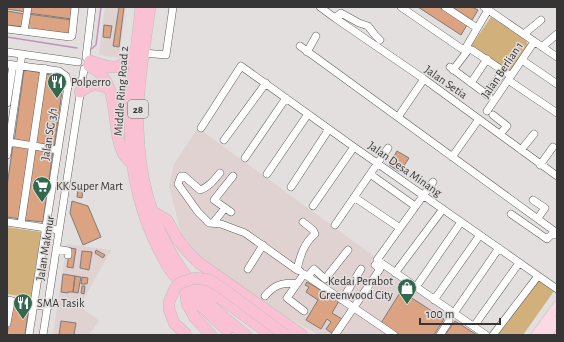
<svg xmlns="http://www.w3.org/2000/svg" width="564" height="342" font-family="'Alegreya Sans',sans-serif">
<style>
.built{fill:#dfd2d1}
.green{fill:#d1b07c}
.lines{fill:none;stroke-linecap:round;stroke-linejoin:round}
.stream{stroke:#c192be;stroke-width:1.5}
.building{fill:#dca382;stroke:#7e7b7a}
.minor-casing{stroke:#615e5d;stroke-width:8}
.major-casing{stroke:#bfbebe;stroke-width:10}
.highway-casing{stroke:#bfbebe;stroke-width:12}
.minor{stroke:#fff;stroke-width:7}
.major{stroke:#fcd9e5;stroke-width:9}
.highway{stroke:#fac0d4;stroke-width:11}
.highway-bridge-casing{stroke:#bfbebe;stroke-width:12;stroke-linecap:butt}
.highway-bridge{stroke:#fac0d4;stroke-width:11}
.labels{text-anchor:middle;stroke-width:3;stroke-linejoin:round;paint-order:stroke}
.shield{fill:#e3dfdf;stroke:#6a6767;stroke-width:1}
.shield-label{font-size:11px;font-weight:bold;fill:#363434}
.street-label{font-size:12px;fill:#363434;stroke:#e3dfdf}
.poi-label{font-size:12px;fill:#363434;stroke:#e3dfdf;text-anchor:start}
</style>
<rect width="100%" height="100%" fill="#e3dfdf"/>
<path class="built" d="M105,7H126L119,58L99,55Z
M198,128L482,335H319L276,311L207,264L182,237L169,186L174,164Z
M67,244L111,250L80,306L99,321L89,335H53Z"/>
<path class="green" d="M491,17L526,40L528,45L510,73L471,46Z
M7,227L41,232L31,298L7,294Z
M537,279L554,291L523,335H496Z"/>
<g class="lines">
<path class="stream" d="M7,37L77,48
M90,50L96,45L101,7"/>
</g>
<path class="building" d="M7,7H26V12L7,9Z
M29,7H74L72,19L28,13Z
M119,7H124L119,47L113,46Z
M418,7H439L467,25L461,35Z
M452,7H472L478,10L472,20Z
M7,11L25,14L24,27L7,25Z
M28,14L72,20L70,34L26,29Z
M104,25L112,26L110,38L103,37Z
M24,70L43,73L32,145L14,142Z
M45,74L64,77L54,148L35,145Z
M13,145L32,148L21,219L7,217V186Z
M35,148L53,151L43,222L25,220Z
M397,151L409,158L400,172L389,165Z
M78,189L83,190L82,198L77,197Z
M72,201L88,206L101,237L83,245L70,213Z
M70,248L76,249L73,268L67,267Z
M96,250L105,255L103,258L95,253Z
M82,251L92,252L89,270L80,268Z
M63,274L75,276L73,292H68V293L61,292Z
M75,276L81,277L78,293L73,292Z
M82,277L88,278L87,284H81Z
M307,282L339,301L332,313L342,319L333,334L326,329L331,322L327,319L321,329L306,320L318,300L306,292L309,287L305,285Z
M82,286H85L84,294L81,293Z
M401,291L444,319L434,335H400L381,323Z
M12,303L29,306L25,335H7Z
M61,321L76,323L74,335H59Z
M455,321L477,335H445Z"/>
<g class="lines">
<defs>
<path id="minor" d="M320,7L335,18L424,79L557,176
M401,7L462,49
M445,7L477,28
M484,7L557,57
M335,18L341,13L359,23L368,26L375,35L380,40
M7,29L70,37L72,36L75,7
M24,31L28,7
M524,34L541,20
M300,46L557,233
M542,47L557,34
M465,49L488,10
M7,52L78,62
M307,52L316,36
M144,53L166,55L173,7
M86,57L92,7
M522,60L557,84
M7,64L59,71L66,76L68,86L29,335
M450,67L486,94
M453,70L469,49L472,50L511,76
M508,80L557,113
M471,83L487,59
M489,96L486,94L504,71
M7,103L13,65
M487,111L534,42
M493,115L507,126L500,134
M398,117L424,79
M201,128L241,66L354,147L557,289
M224,140L266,83
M9,142L58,150
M521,150L534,134
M7,155L22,54
M452,157L479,119
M245,158L286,98
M540,165L553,147
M220,173C214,180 209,187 200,190L184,176H181L178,184L198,212L209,223L221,224L245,233L297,270
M267,174L308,114
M370,174L415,206
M433,182L377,260L486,335
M291,187L329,129
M354,197L400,228
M533,200L545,208L538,218
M313,206L354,147
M231,212L214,200L233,176
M511,214L547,239L551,235H557
M7,222L59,230
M213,223L225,208
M21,224L44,68
M335,225L388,148
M56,249L68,251V255
M248,269L263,245
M300,271L297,270C300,256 304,243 315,234L313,230L303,222
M395,273L443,209
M308,276L314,269L325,279L348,250
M416,287L461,222
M265,296C275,284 282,283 297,283
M7,300L48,307
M342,300L361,269
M434,300L480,235
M304,311L287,298L304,274L394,335
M454,313L499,248
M7,323L11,301
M474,326L519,263
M43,335L84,69
M335,335L380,269L375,265
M440,335L449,321
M493,335L538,276"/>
<path id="major" d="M536,335L557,306
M547,335L557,321"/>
<path id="highway" d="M141,7C137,45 131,84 130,122C129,172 142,222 167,265C182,288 206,312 227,330
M150,7C145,46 137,86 138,125C139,213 175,283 246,335
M90,61C113,69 120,72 135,51
M89,66C123,81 109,128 124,155C126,158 130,161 132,164
M80,92C90,84 97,83 109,88
M150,210L167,220L178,240L187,251L199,263L302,335
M185,288L187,304L195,318L211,335
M196,289L212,292L271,335"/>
</defs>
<use href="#minor" class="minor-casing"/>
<use href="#major" class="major-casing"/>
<use href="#highway" class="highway-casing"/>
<use href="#minor" class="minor"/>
<use href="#major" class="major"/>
<use href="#highway" class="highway"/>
<defs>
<path id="highway-bridge" d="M187,335L174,323L169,309V302L175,288L180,283L195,278L209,280L222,288L285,335"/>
</defs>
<use href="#highway-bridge" class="highway-bridge-casing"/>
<use href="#highway-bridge" class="highway-bridge"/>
</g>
<defs>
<symbol id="restaurant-pin" viewBox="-11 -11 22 30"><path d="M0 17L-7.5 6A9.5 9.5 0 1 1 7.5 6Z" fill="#32684e" stroke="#e3dfdf"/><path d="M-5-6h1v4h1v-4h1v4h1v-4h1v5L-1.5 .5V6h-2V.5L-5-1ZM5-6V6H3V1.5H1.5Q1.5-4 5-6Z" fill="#fff"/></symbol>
<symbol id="supermarket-pin" viewBox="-11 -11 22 30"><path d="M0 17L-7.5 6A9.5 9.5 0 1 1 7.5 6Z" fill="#32684e" stroke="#e3dfdf"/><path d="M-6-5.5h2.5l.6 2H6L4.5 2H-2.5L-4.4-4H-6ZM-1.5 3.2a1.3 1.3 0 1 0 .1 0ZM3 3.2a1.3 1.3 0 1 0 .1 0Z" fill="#fff"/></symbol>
<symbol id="shop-pin" viewBox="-11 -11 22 30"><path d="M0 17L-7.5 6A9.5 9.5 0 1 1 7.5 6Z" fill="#32684e" stroke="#e3dfdf"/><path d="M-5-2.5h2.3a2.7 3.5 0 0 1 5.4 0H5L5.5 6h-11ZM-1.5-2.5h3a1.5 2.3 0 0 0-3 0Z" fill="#fff"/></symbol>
</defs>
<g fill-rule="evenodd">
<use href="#restaurant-pin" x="46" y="71" width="22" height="30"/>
<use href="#supermarket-pin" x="31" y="175" width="22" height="30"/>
<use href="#shop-pin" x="396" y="277" width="22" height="30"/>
<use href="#restaurant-pin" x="12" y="292" width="22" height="30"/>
</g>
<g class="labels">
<rect class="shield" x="128" y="100" width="20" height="18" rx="3"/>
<g class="shield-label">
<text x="138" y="113">28</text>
</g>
<g class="street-label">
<text transform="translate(502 70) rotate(-56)" y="4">Jalan Berlian 1</text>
<text transform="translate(446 82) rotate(35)" y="4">Jalan Setia</text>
<text transform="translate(121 91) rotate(-86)" y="4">Middle Ring Road 2</text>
<text transform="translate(49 134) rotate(-81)" y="4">Jalan SG 3/1</text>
<text transform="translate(405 169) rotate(35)" y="4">Jalan Desa Minang</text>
<text transform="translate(45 248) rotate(-81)" y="4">Jalan Makmur</text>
</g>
<g class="poi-label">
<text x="71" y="86">Polperro</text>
<text x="56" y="190">KK Super Mart</text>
<text x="393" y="285" text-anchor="end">Kedai Perabot<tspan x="393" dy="14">Greenwood City</tspan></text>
<text x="37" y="307">SMA Tasik</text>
</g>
</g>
<rect width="564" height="342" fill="none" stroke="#363434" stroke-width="16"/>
<path d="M420 318v6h80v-6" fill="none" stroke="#363434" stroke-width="2"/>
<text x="426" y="318" font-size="12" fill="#363434" stroke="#e3dfdf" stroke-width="3" paint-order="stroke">100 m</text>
</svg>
